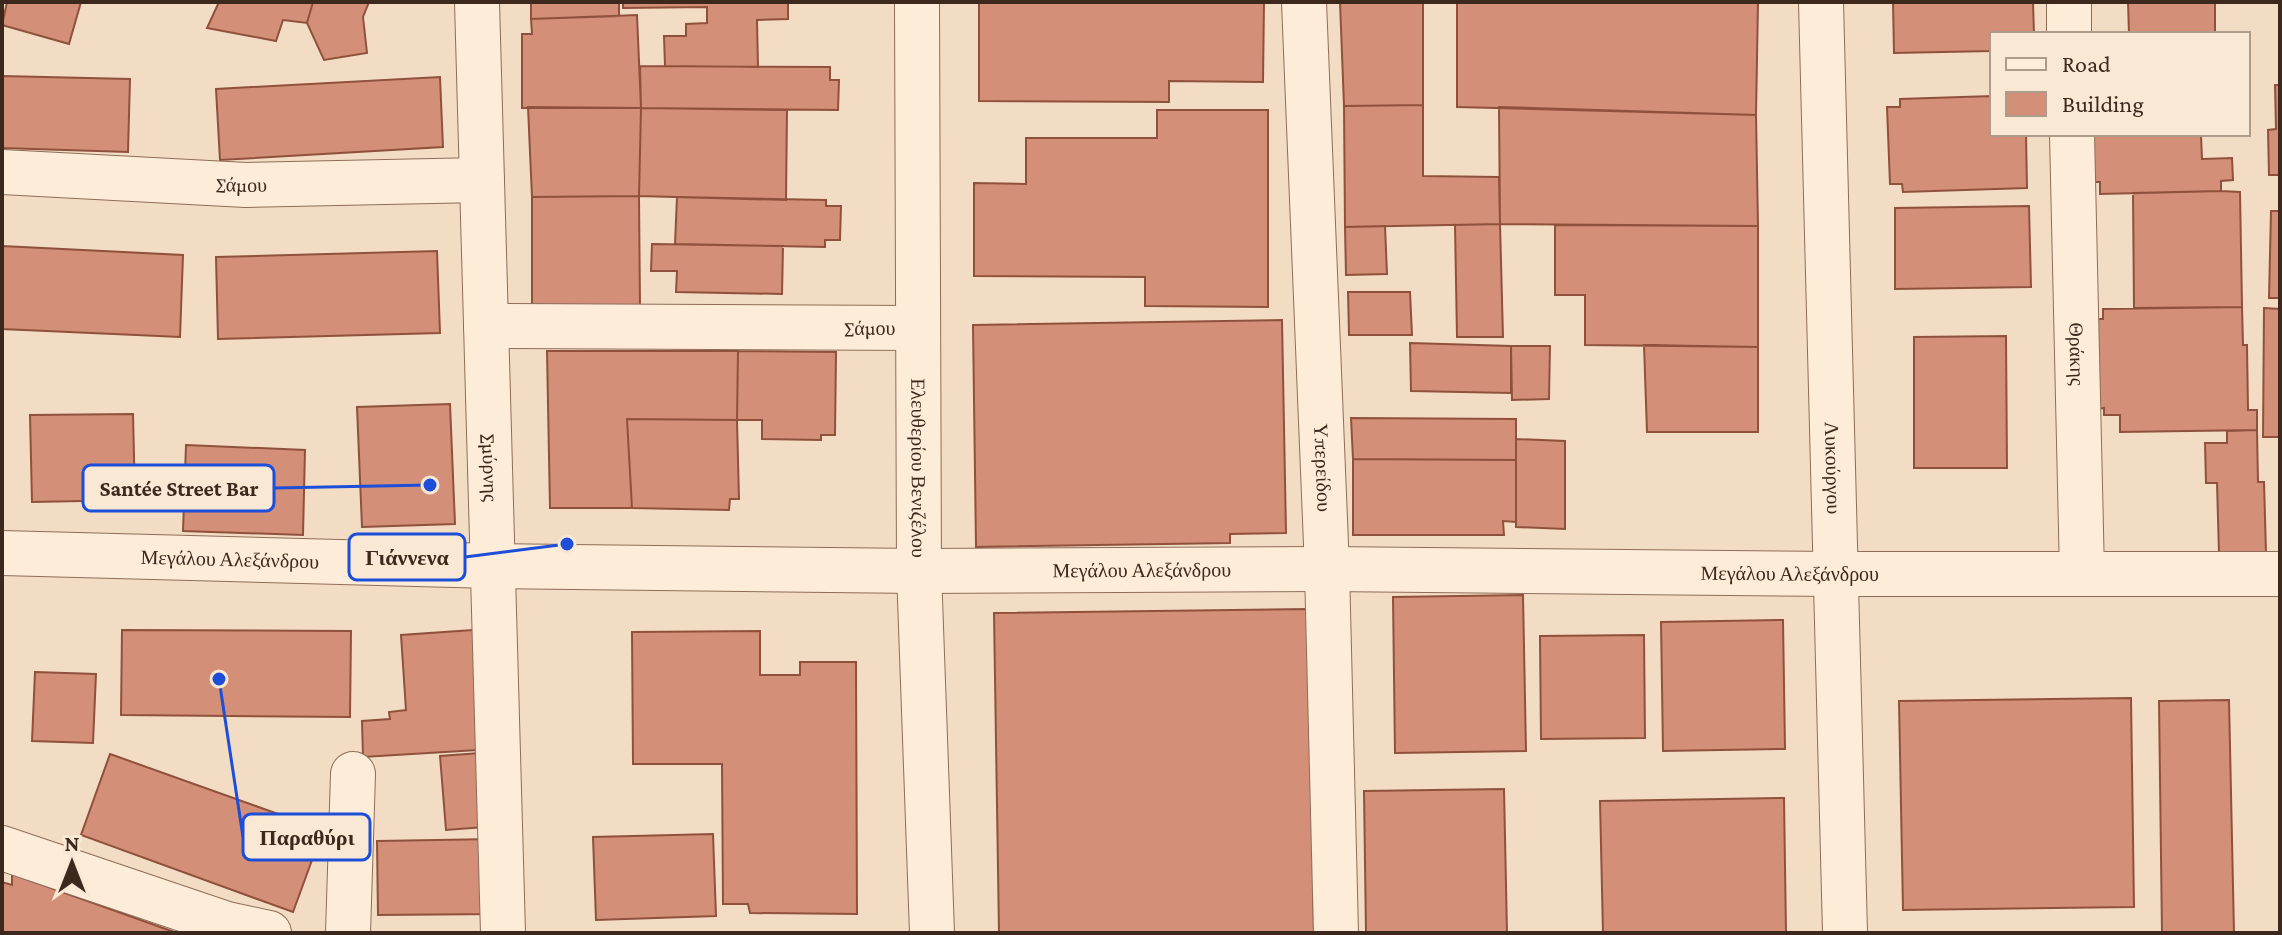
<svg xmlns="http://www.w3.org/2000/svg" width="2282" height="935" font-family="'Crimson Pro',serif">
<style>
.building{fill:#d38f77;stroke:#90513c;stroke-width:2}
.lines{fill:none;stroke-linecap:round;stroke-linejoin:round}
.pedestrian-casing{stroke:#8f6d58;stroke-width:46}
.minor-casing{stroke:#8f6d58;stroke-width:46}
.tertiary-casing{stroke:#8f6d58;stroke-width:46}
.pedestrian{stroke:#fcecd8;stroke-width:44}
.minor{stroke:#fcecd8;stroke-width:44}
.tertiary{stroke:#fcecd8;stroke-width:44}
.labels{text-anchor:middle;stroke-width:6;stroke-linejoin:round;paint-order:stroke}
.street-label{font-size:20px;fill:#3d281e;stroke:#f9e9d4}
.leader{fill:none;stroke:#1d4ed8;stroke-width:3}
.callout-dot{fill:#1d4ed8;stroke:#f9e9d4;stroke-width:3}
.callout{fill:#f9e9d4;stroke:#1d4ed8;stroke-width:3}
.callout-label{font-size:22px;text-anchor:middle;font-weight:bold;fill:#3d281e}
</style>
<rect width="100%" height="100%" fill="#f2ddc4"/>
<path class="building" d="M7,2H81L69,44L2,25Z
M219,2H313L307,23L283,20L276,41L207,28Z
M313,2H369L363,17L367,53L324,60L307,23Z
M531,2H619V16L531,19Z
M623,2H788V19L757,20L758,67L665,66L664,36H686V24L707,23V7L623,8Z
M979,2H1264L1263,82L1169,81V102L979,101Z
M1340,2H1423V105L1344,106Z
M1457,2H1758L1756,115L1457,107Z
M1893,2H2033L2034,34H1992V51L1894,53Z
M2128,2H2215V34H2129Z
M637,15L641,108H522V34H532L531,19Z
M640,66L830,67V80H839L838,110L641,108Z
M2,76L130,79L128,152L2,148Z
M440,77L443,147L220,160L216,89Z
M2275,85H2280V175H2269L2268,130L2276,129Z
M1992,96V134H2026L2027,188L1903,192L1902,184H1890L1887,107H1900V99Z
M1423,105V176L1499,177L1500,224L1345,227L1344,106Z
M528,107L641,108L639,196L532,197Z
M1499,107L1756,115L1758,226L1500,224Z
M641,108L787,110L786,200L639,196Z
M1157,110H1268V307L1145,306V277L974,276V183L1026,184V138H1157Z
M2090,134L2201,135L2202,159L2232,158L2233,180L2221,181V191L2100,194V182H2091Z
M2221,191L2240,192L2242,307L2134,308L2133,193Z
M639,196L640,307H532V197Z
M677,197L826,200V206H841L840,240H825V247L675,244Z
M2029,206L2031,287L1895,289V208Z
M2271,211H2280V298H2269Z
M1500,224L1503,337H1457L1455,225Z
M1555,225L1758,226V347L1585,345V295H1555Z
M1385,226L1387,274L1346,275L1345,227Z
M652,244L783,246L782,294L676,292L677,271H651Z
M2,246L183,255L180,337L2,329Z
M437,251L440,333L218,339L216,257Z
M1348,292H1410L1412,335H1349Z
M2242,307L2243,345H2247L2248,410H2257V430L2120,432V415H2104V408L2093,410L2092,319H2103V309Z
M2264,308L2280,309V437H2263Z
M1282,320L1286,533L1230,534V543L976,547L973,325Z
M2006,336L2007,468H1914V337Z
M1410,343L1511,346V393L1411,391Z
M1644,345L1758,347V432H1647Z
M1511,346H1550L1549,399L1512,400Z
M547,351H738L737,420L627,419L632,508H550Z
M738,351L836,352L835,435H821V440L762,439V420H737Z
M450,404L455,524L362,527L357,407Z
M133,414L135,500L32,502L30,415Z
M1351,418L1516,419V460L1353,459Z
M627,419L737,420L739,499H730L729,510L632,508Z
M2257,430L2258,482H2264L2266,553H2219L2217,483H2206L2205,443H2227V431Z
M1516,439L1565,441V529L1516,527Z
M186,445L305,450L303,535L183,531Z
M1353,459L1516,460V522L1503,521L1504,535H1353Z
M1523,595L1526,751L1395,753L1393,597Z
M1309,609L1314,933H999L994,613Z
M1783,620L1785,749L1663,751L1661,622Z
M487,629L494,749L363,757L362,721L390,719L389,712L406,710L401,635Z
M122,630L351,631L350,717L121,715Z
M760,631V675H800V662H856L857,914L750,913L748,904H723L722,764H633L632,632Z
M1644,635L1645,738L1541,739L1540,636Z
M35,672L96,674L93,743L32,741Z
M2131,698L2134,907L1903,910L1899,701Z
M2229,700L2234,933H2162L2159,701Z
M493,752L498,826L446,830L440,756Z
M110,754L323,830L293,912L81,835Z
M1504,789L1507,933H1366L1364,791Z
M1784,798L1786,933H1603L1600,801Z
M713,834L716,916L596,920L593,837Z
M495,839L496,914L378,915L377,841Z
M12,874L177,933H2V882L12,885Z"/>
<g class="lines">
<defs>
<g id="pedestrian">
<path id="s1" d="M2,553L493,566L919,571L1327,569L1835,574H2280"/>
</g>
<g id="minor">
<path id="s2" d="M477,2L503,933"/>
<path id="s3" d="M1304,2L1327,569L1336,933"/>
<path id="s4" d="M1821,2L1845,933"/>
<path d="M2069,2V34"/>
<path id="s5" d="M2072,134L2082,574"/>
<path id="s6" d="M2,172L246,185L482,180"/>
<path id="s7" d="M486,326L917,328"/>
<path d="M2,848L227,924L269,933"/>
<path d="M348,933L353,774"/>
</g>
<g id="tertiary">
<path id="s8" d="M917,2L919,571L932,933"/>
</g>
</defs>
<use href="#pedestrian" class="pedestrian-casing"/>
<use href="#minor" class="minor-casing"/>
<use href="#tertiary" class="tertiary-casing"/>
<use href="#pedestrian" class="pedestrian"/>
<use href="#minor" class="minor"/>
<use href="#tertiary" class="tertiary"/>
</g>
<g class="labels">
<g class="street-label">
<text dy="7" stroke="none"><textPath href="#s6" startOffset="240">Σάμου</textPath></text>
<text dy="7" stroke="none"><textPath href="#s7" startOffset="384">Σάμου</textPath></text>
<text dy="7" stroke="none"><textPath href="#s5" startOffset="220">Θράκης</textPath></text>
<text dy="7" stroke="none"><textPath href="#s2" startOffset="466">Σμύρνης</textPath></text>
<text dy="7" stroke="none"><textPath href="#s3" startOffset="466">Υπερείδου</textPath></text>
<text dy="7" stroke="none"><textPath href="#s8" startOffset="466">Ελευθερίου Βενιζέλου</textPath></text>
<text dy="7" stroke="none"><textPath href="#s4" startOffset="466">Λυκούργου</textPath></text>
<text dy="7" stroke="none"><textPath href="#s1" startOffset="228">Μεγάλου Αλεξάνδρου</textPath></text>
<text dy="7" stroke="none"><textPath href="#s1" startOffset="1140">Μεγάλου Αλεξάνδρου</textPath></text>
<text dy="7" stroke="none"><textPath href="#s1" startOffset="1788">Μεγάλου Αλεξάνδρου</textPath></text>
</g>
</g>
<path class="leader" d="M430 485L274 488M567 544L465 557M219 679L243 837"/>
<g class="callout-dot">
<circle cx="430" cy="485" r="8"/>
<circle cx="567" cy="544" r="8"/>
<circle cx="219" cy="679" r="8"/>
</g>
<g class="callout">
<rect x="83" y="465" width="191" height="46" rx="8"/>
<rect x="349" y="534" width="116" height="46" rx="8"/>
<rect x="243" y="814" width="127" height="46" rx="8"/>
</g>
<g class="callout-label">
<text x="179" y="496">Santée Street Bar</text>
<text x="407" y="565">Γιάννενα</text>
<text x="307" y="845">Παραθύρι</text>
</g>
<rect width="2282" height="935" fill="none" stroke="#3d281e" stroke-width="8"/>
<rect x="1990" y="32" width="260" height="104" fill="#f9e9d4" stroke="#ae9c8b" stroke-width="2"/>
<rect x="2006" y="58" width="40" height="12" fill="#fcecd8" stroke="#ae9c8b" stroke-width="2"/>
<text x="2062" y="72" font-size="24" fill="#3d281e">Road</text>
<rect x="2006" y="92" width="40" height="24" fill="#d38f77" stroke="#ae9c8b" stroke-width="2"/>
<text x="2062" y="112" font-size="24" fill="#3d281e">Building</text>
<g transform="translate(72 863)" stroke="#f9e9d4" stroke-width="6" paint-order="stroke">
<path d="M0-6L14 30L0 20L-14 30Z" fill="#3d281e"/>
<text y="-12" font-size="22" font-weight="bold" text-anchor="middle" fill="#3d281e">N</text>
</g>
</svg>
